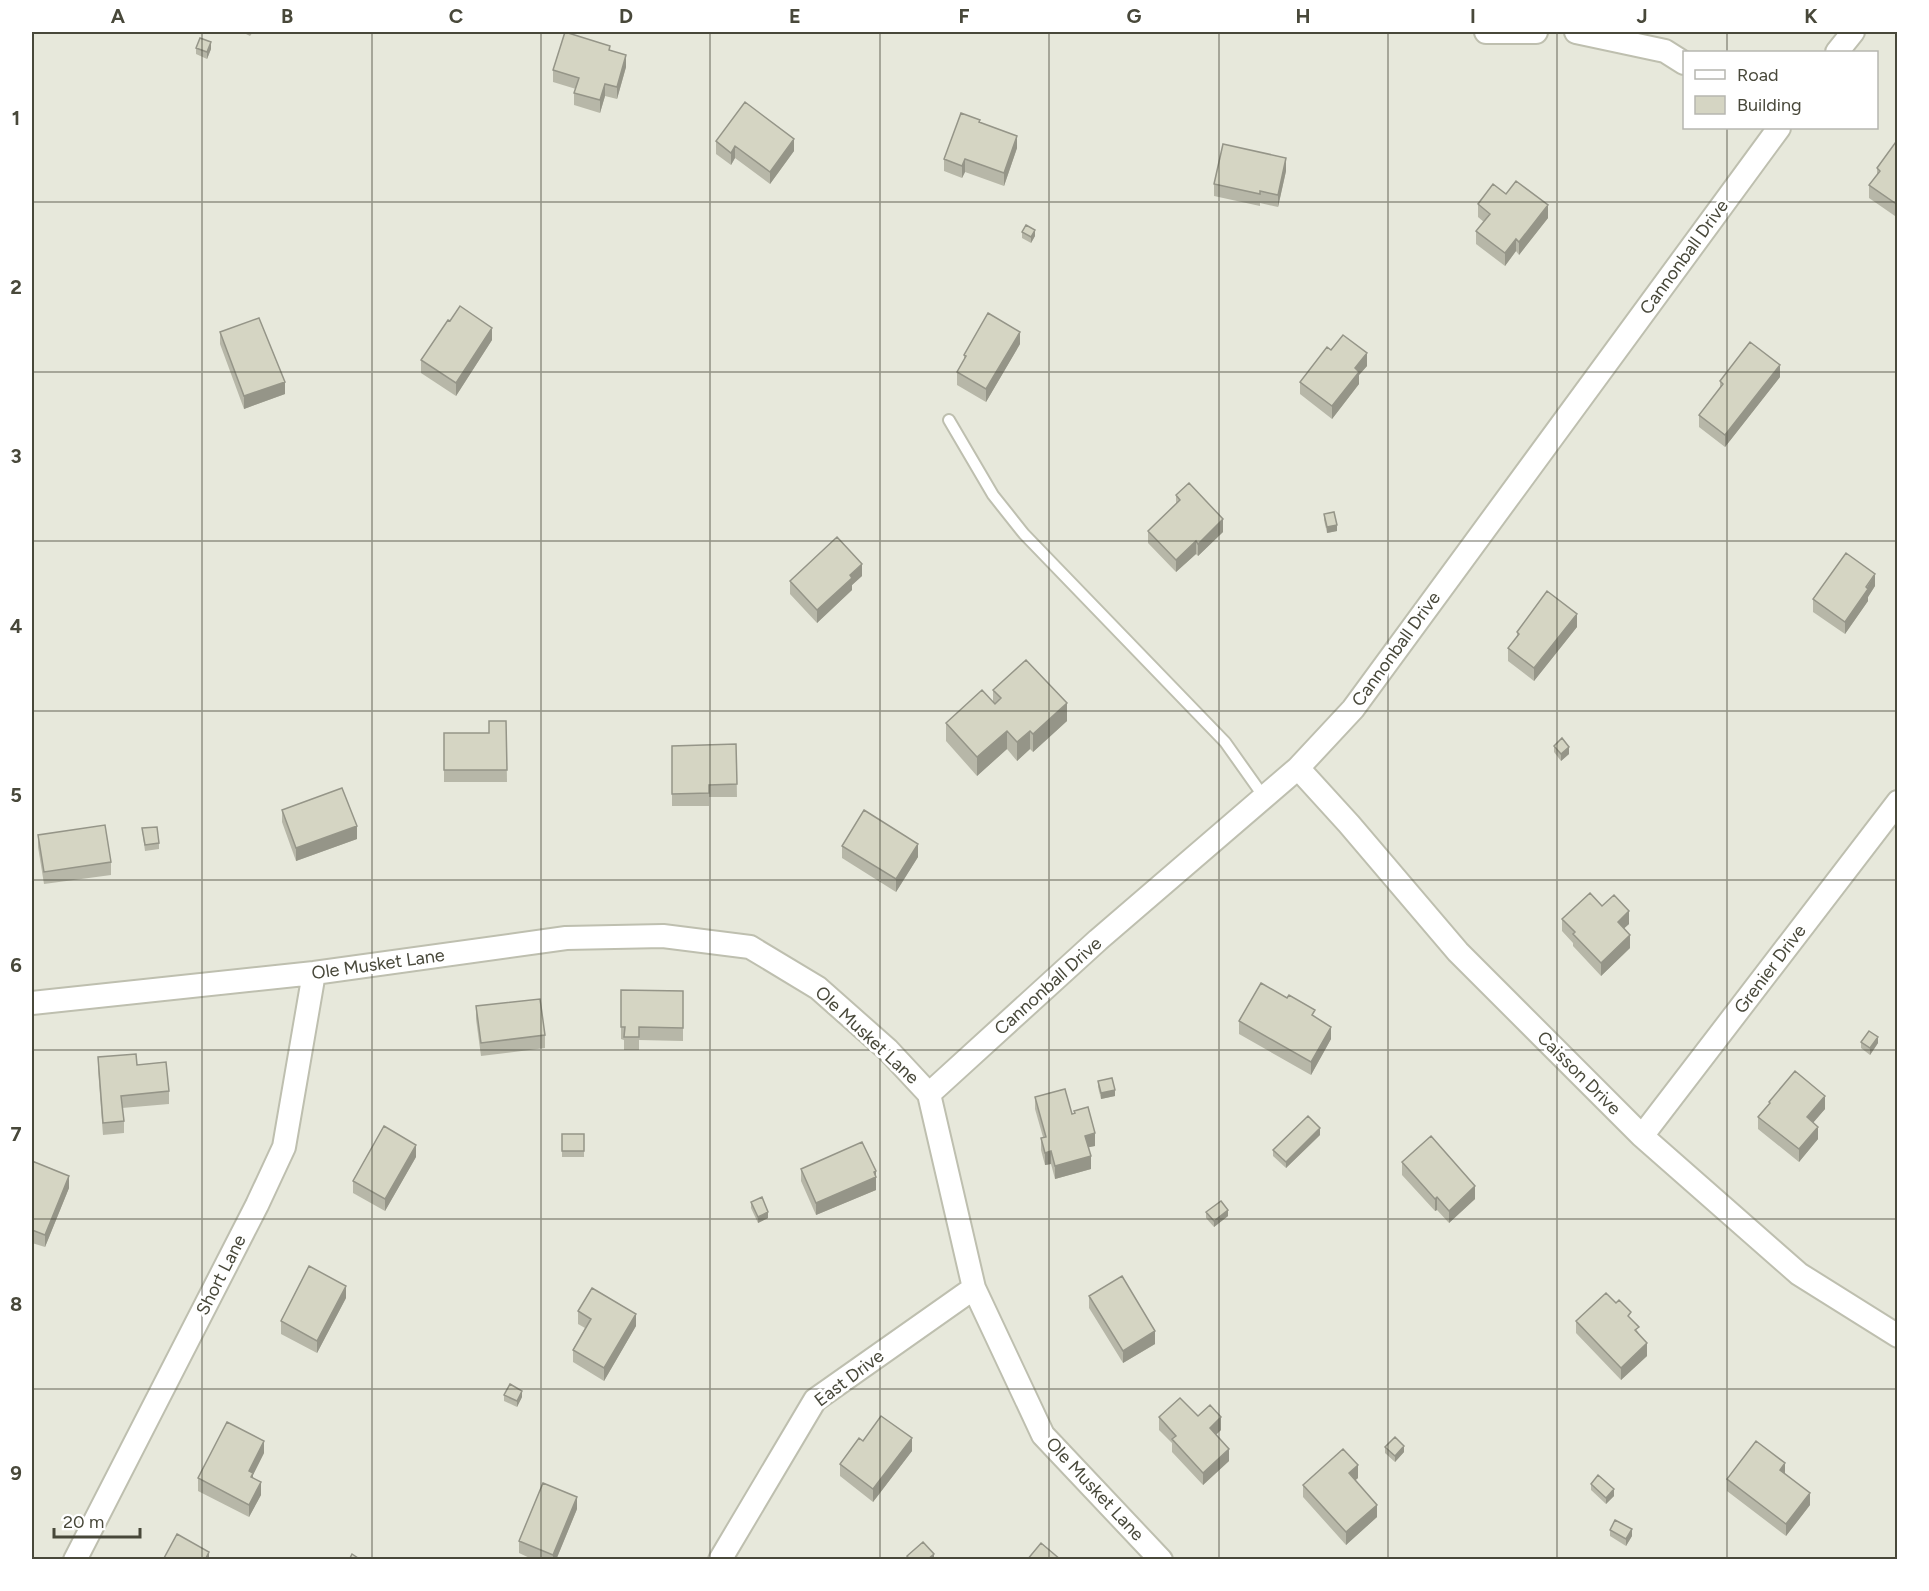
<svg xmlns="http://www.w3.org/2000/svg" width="1929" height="1591" font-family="Figtree,sans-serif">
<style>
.residential{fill:#e7e8db;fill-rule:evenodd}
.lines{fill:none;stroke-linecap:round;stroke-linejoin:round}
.service-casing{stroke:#bebfaf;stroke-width:14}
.minor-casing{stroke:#bebfaf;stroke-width:26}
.service{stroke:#fff;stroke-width:10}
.minor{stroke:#fff;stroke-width:22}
.wall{fill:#b7b7a8}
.shaded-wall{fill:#959588}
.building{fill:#d5d5c3;stroke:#959588;stroke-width:1.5}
.grid{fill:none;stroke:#48483a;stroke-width:1.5;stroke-opacity:0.55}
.labels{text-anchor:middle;stroke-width:6;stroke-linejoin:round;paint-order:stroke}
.street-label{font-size:18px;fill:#48483a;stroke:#fff}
.neatline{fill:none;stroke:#48483a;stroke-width:2}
.grid-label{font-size:20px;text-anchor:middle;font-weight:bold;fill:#48483a}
</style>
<rect width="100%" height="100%" fill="#f4f5ec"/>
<path class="residential" d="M32,32H1897V1559L32,1560ZM1684,52H1876V128H1684Z"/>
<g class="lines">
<defs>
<path id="service" d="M949,420L993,495L1024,534L1225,742L1264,797"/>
<path id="minor" d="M1486,32H1536
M1576,32L1665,51L1684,63
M1837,52L1853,32
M1298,768L1349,824L1458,952L1642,1136L1799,1274L1898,1336
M32,1003L314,973L566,938L663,936L750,947L818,988L888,1050L929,1094L974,1288L1043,1435L1161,1560
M929,1094L1098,940L1298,768L1353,709L1779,128
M1642,1136L1898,802
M75,1560L257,1205L284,1147L314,973
M720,1560L815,1400L974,1288"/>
</defs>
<use href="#service" class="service-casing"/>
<use href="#minor" class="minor-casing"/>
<use href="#service" class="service"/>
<use href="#minor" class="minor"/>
</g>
<path class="wall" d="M242,32H253L250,36Z
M196,48L211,49L207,59L196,54Z
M610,50L626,67L617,99L605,96L600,113L574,105V93L576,89L553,82V70Z
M980,122L1017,148L1004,186L965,172L962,178L944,171V159Z
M1898,139L1895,216L1869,198V185L1877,175V168Z
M716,141L794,151L770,184L735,158L731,165L716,154Z
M1286,171L1278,207L1260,203V206L1214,196V184Z
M1506,194L1548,218L1519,255L1516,251L1505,266L1476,244V231L1484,222L1478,217V204Z
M1022,232L1035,236L1031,243L1022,238Z
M450,321L492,340L456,396L421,373V360Z
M220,332L285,394L244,409L220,344Z
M1020,344L986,402L957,385V372L964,360V355Z
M1331,350L1367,366L1359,375V384L1332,419L1300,394V382Z
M1780,377L1725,447L1699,427V415L1720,388V381Z
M1176,495L1223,532L1198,556L1196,554L1176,572L1148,543V531L1176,504Z
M1324,514L1337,531L1327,533L1324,520Z
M862,576L852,585V590L817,623L790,594V581Z
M1875,586L1868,597V601L1845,634L1813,612V599Z
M1577,627L1534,681L1508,661V648L1517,637V632Z
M993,690L1067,721L1033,752L1030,749L1017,761L1007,749L977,776L946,741V723L993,702Z
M506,721L507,782H444V733H489Z
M736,744L737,797H709V806H672V746Z
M1554,746L1569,754L1561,761L1554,752Z
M282,810L357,839L296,861L282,822Z
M142,828L159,843V849L145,851Z
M38,835L111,862V875L44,884L38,847Z
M842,846L918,857L896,892L842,858Z
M1602,906L1629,924L1624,928L1630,948L1601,976L1573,946V943L1562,931V919Z
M621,990L683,991V1041L639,1040V1050H624V1040L621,1039Z
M476,1006L545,1035V1048L481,1056L476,1019Z
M1315,1017L1331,1039L1311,1075L1239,1034V1021Z
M1861,1042L1878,1043L1870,1055L1861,1048Z
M98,1057L137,1065L169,1091V1104L122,1108L124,1121V1133L103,1135L98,1069Z
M1098,1081L1115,1096L1101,1099L1098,1087Z
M1035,1097L1072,1114L1074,1113V1111L1095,1146L1088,1147L1091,1169L1055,1179L1051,1164L1045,1165L1041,1150V1138L1043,1137L1035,1109Z
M1769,1102L1825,1109L1813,1122L1818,1139L1799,1162L1758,1129V1117L1769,1105Z
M562,1134H584V1157H562Z
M1320,1135L1286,1168L1273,1156V1150Z
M416,1157L385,1211L353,1193V1181Z
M32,1161L69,1188L45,1247L32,1243Z
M1402,1162L1475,1199L1449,1223L1437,1210L1435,1211L1402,1175Z
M801,1169L876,1176V1190L816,1215L801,1181Z
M751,1202L768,1218L758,1223L751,1208Z
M1206,1212L1228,1216L1214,1227L1206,1218Z
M1089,1296L1155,1344L1123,1363L1089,1308Z
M346,1298L317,1353L281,1334V1321Z
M578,1311L636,1326L604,1381L573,1362V1350L585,1328L578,1324Z
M1631,1320L1639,1334L1647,1356L1621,1380L1576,1333V1321Z
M504,1395L522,1397L517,1407L504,1401Z
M1198,1416L1221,1430L1216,1435L1229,1461L1203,1485L1172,1452V1443L1159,1430V1417Z
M863,1441L912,1451L873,1502L840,1476V1464Z
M1385,1447L1404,1452L1395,1462L1385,1453Z
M264,1453L253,1475V1478L261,1495L249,1517L198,1491V1478Z
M1785,1474L1810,1505L1786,1536L1727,1491V1479Z
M1358,1478L1355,1480L1377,1517L1346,1545L1303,1497V1485Z
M1591,1484L1614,1496L1606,1504L1591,1490Z
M577,1509L556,1560H534L519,1553V1541Z
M1610,1530L1632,1536L1626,1546L1610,1536Z"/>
<path class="shaded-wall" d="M211,42V49L207,59V52Z
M626,55V67L617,99V87Z
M605,84V96L600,113V100Z
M1017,136V148L1004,186V173Z
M794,139V151L770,184V172Z
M735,146V158L731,165V153Z
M1286,158V171L1278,207V195Z
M965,159V172L962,178V166Z
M1898,200V212L1895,216V203Z
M1548,205V218L1519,255V242Z
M1035,230V236L1031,243V237Z
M1516,239V251L1505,266V253Z
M492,328V340L456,396V383Z
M1020,332V344L986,402V389Z
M1367,353V366L1359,375V384L1332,419V406L1355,368Z
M1780,365V377L1725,447V435Z
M285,382V394L244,409V396Z
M1223,519V532L1198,556V544Z
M1337,525V531L1327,533V527Z
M1196,541V554L1176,572V560Z
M862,564V576L852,585V590L817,623V610L850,575Z
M1875,574V586L1868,597V601L1845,634V622Z
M1577,614V627L1534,681V668Z
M1067,703V721L1033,752V734Z
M1007,731V749L977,776V757Z
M1030,731V749L1017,761V742Z
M1569,747V754L1561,761V754Z
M357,826V839L296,861V848Z
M918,844V857L896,892V879Z
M1629,911V924L1618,934V922Z
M1630,935V948L1601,976V963Z
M1331,1027V1039L1311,1075V1062Z
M1878,1037V1043L1870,1055V1048Z
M1115,1090V1096L1101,1099V1093Z
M1825,1096V1109L1807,1130V1117Z
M1818,1127V1139L1799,1162V1149Z
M1320,1128V1135L1286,1168V1162Z
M1095,1133V1146L1085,1148V1136Z
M416,1145V1157L385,1211V1199Z
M1051,1151V1164L1045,1165V1153Z
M1091,1156V1169L1055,1179V1166Z
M876,1171V1190L816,1215V1203Z
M69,1176V1188L45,1247V1235Z
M1475,1186V1199L1449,1223V1211Z
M1437,1197V1210L1435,1211V1199Z
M1228,1210V1216L1214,1227V1221Z
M768,1212V1218L758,1223V1217Z
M346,1286V1298L317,1353V1341Z
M636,1314V1326L604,1381V1368Z
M1155,1331V1344L1123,1363V1351Z
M1647,1343V1356L1621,1380V1368Z
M522,1391V1397L517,1407V1401Z
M1221,1417V1430L1210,1440V1428Z
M912,1438V1451L873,1502V1489Z
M264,1441V1453L253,1475V1486L249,1471Z
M1404,1446V1452L1395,1462V1456Z
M1229,1449V1461L1203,1485V1473Z
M1785,1463V1475L1780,1470Z
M1358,1465V1478L1349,1486V1473Z
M261,1482V1495L249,1517V1505Z
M1614,1489V1496L1606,1504V1498Z
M1810,1493V1505L1786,1536V1524Z
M577,1497V1509L556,1560H553V1555Z
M1377,1505V1517L1346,1545V1532Z
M1632,1529V1536L1626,1546V1539Z
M209,1552V1560H205Z
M934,1554V1560H927Z"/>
<path class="building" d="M565,32L610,46L609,50L626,55L617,87L605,84L600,100L574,93L579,78L553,70Z
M200,38L211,42L207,52L196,48Z
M745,102L794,139L770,172L735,146L731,153L716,141Z
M961,113L980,120L979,122L1017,136L1004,173L965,159L962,166L944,159Z
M1898,139V200L1895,203L1869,185L1880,171L1877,168Z
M1223,144L1286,158L1278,195L1260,191V194L1214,184Z
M1516,181L1548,205L1519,242L1516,239L1505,253L1476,231L1490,214L1478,204L1493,184L1506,194Z
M1026,225L1035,230L1031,237L1022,232Z
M460,306L492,328L456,383L421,360L448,320L450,321Z
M988,313L1020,332L986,389L957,372L966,356L964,355Z
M259,318L285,382L244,396L220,332Z
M1343,335L1367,353L1355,368L1359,372L1332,406L1300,382L1327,347L1331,350Z
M1750,342L1780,365L1725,435L1699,415L1723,384L1720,381Z
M1189,483L1223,519L1198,544L1196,541L1176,560L1148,531L1180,500L1176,495Z
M1334,512L1337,525L1327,527L1324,514Z
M837,537L862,564L850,575L852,578L817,610L790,581Z
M1846,553L1875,574L1866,587L1868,589L1845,622L1813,599Z
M1547,591L1577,614L1534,668L1508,648L1519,634L1517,632Z
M1026,660L1067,703L1033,734L1030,731L1017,742L1007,731L977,757L946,723L982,690L995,704L1001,698L993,690Z
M489,721H506L507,770H444V733H489Z
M1562,738L1569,747L1561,754L1554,746Z
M736,744L737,784L709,785V793L672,794V746Z
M342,788L357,826L296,848L282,810Z
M864,810L918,844L896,879L842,846Z
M105,825L111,862L44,872L38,835Z
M157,827L159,843L145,845L142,828Z
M1590,893L1602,906L1614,895L1629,911L1618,922L1630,935L1601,963L1573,934L1575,932L1562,919Z
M1261,983L1287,998L1289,995L1315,1010L1312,1015L1331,1027L1311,1062L1239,1021Z
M621,990L683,991V1028L639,1027V1037H624L625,1027H621Z
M540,999L545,1035L481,1043L476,1006Z
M1869,1031L1878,1037L1870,1048L1861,1042Z
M136,1054L137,1065L166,1062L169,1091L121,1096L124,1121L103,1123L98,1057Z
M1795,1071L1825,1096L1807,1117L1818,1127L1799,1149L1758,1117L1770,1103L1769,1102Z
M1112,1078L1115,1090L1101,1093L1098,1081Z
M1065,1089L1072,1114L1075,1113L1074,1111L1088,1107L1095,1133L1085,1136L1091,1156L1055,1166L1051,1151L1045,1153L1041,1138L1046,1137L1035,1097Z
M1308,1116L1320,1128L1286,1162L1273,1150Z
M384,1126L416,1145L385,1199L353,1181Z
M562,1134H584V1151H562Z
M1431,1136L1475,1186L1449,1211L1437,1197L1435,1199L1402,1162Z
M862,1142L876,1171L874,1172L876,1177L816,1203L801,1169Z
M32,1161L69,1176L45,1235L32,1230Z
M762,1197L768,1212L758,1217L751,1202Z
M1221,1201L1228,1210L1214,1221L1206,1212Z
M309,1266L346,1286L317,1341L281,1321Z
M1122,1276L1155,1331L1123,1351L1089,1296Z
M592,1288L636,1314L604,1368L573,1350L591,1319L578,1311Z
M1606,1293L1616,1303L1619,1300L1631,1312L1628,1316L1639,1327L1635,1330L1647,1343L1621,1368L1576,1321Z
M510,1384L522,1391L517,1401L504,1395Z
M1180,1398L1198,1416L1210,1405L1221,1417L1210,1428L1229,1449L1203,1473L1172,1439L1176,1436L1159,1417Z
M881,1416L912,1438L873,1489L840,1464L859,1438L863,1441Z
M227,1422L264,1441L249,1471L253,1473L251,1477L261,1482L249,1505L198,1478Z
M1395,1437L1404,1446L1395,1456L1385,1447Z
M1756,1441L1785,1463L1780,1470L1810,1493L1786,1524L1727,1479Z
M1343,1449L1358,1465L1349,1473L1377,1505L1346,1532L1303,1485Z
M1598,1475L1614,1489L1606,1498L1591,1484Z
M543,1483L577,1497L553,1555L519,1541Z
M1615,1520L1632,1529L1626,1539L1610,1530Z
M177,1534L209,1552L205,1560H163Z
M923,1542L934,1554L927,1560H910L907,1556Z
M1041,1543L1061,1560H1027Z
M352,1554L361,1560H349Z"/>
<path class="grid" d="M202,32V1560M372,32V1560M541,32V1560M710,32V1560M880,32V1560M1049,32V1560M1219,32V1560M1388,32V1560M1557,32V1560M1727,32V52M1727,128V1560M32,202H1898M32,372H1898M32,541H1898M32,711H1898M32,880H1898M32,1050H1898M32,1219H1898M32,1389H1898"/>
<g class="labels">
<g class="street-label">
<text transform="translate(1684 257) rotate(-54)" y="6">Cannonball Drive</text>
<text transform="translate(1396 649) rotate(-54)" y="6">Cannonball Drive</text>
<text transform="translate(378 964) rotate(-8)" y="6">Ole Musket Lane</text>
<text transform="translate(1770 969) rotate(-53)" y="6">Grenier Drive</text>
<text transform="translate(1048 986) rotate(-42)" y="6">Cannonball Drive</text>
<text transform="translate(867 1035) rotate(43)" y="6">Ole Musket Lane</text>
<text transform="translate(1579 1073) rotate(45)" y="6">Caisson Drive</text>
<text transform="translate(221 1275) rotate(-63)" y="6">Short Lane</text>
<text transform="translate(849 1378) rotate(-37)" y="6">East Drive</text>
<text transform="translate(1095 1489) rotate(47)" y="6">Ole Musket Lane</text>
</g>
</g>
<rect width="1929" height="1591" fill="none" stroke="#ffffff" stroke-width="66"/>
<rect x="1683" y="51" width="195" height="78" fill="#ffffff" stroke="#b6b6b0" stroke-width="1.5"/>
<rect x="1695" y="70" width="30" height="9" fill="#ffffff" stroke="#b6b6b0" stroke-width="1.5"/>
<text x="1737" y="81" font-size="18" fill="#48483a">Road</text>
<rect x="1695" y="96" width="30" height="18" fill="#d5d5c3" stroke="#b6b6b0" stroke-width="1.5"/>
<text x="1737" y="111" font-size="18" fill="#48483a">Building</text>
<path d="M54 1528v9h86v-9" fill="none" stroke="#48483a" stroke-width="3"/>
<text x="63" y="1528" font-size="18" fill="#48483a" stroke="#ffffff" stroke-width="4.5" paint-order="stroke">20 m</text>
<rect x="33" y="33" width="1863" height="1525" class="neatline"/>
<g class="grid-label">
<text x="118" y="23">A</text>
<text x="287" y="23">B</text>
<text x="456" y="23">C</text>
<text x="626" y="23">D</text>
<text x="795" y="23">E</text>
<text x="964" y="23">F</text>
<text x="1134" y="23">G</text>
<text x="1303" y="23">H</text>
<text x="1473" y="23">I</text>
<text x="1642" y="23">J</text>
<text x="1811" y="23">K</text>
<text x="16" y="125">1</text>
<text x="16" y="294">2</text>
<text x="16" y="463">3</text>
<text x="16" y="633">4</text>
<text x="16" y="802">5</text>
<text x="16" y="972">6</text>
<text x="16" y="1141">7</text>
<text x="16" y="1311">8</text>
<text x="16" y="1480">9</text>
</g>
</svg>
